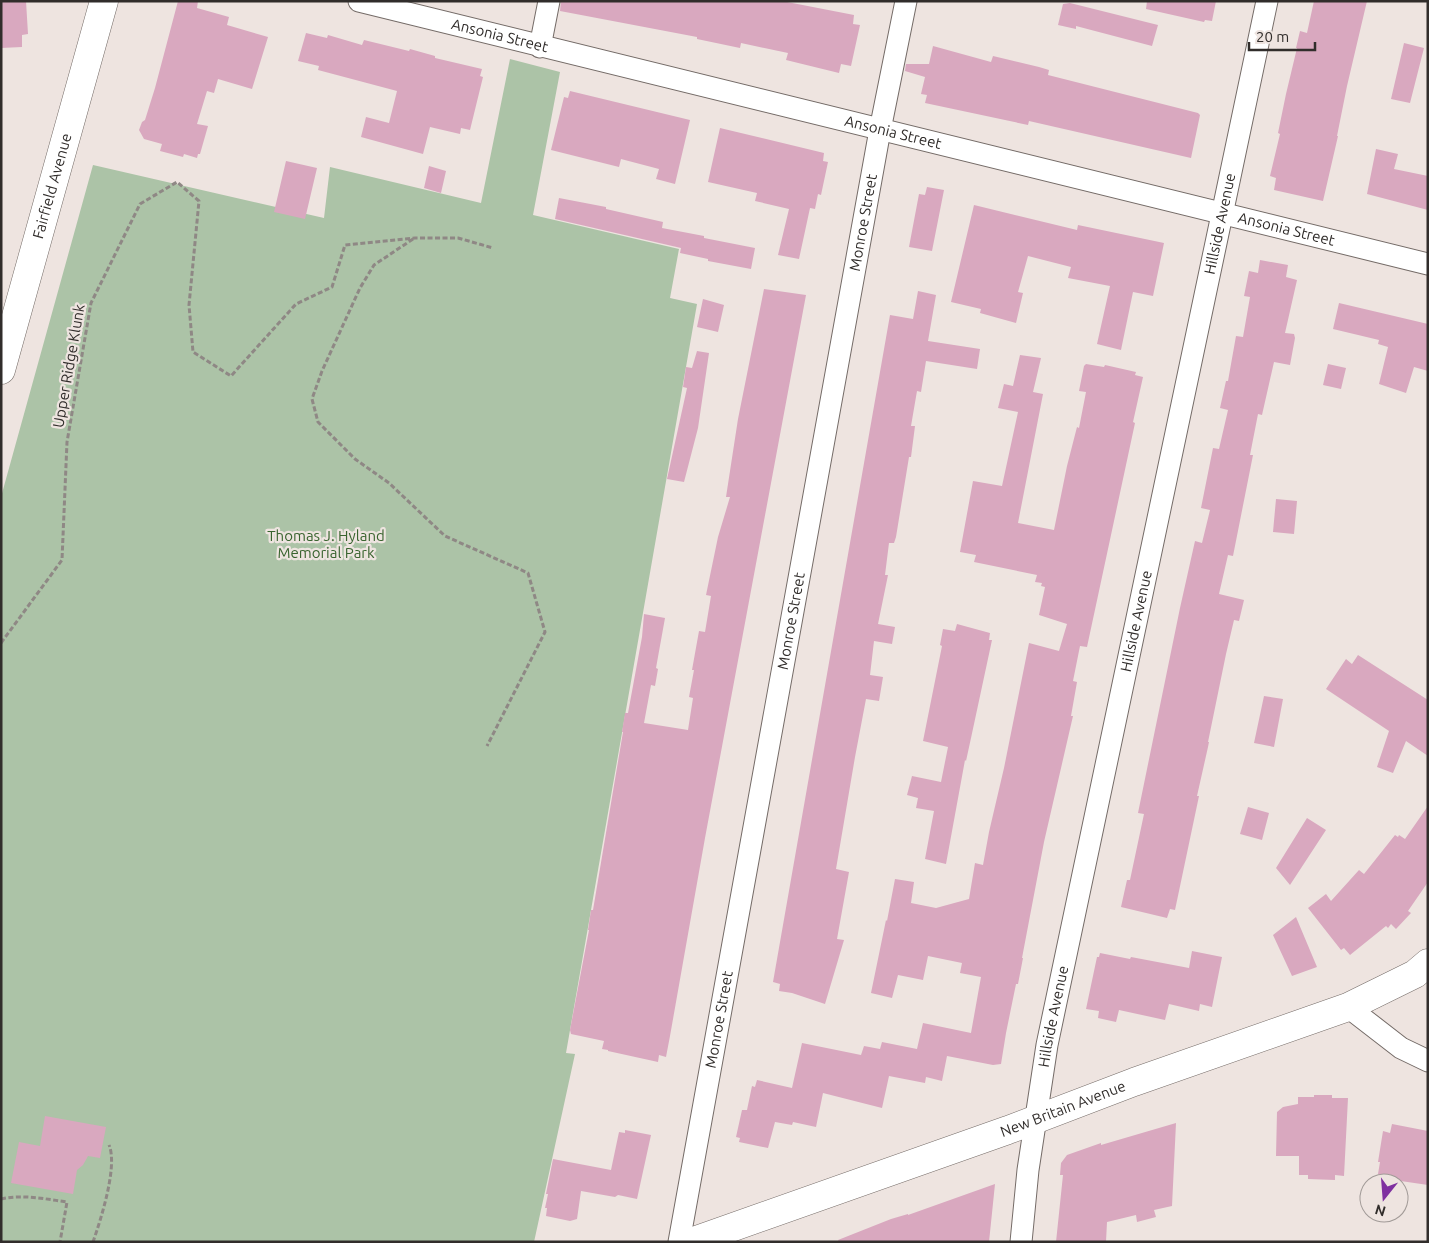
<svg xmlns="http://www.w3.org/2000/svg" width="1429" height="1243" font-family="Ubuntu,sans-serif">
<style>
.park{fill:#acc3a7}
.building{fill:#d9a8bf}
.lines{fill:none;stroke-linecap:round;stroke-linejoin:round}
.minor-casing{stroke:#746b67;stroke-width:23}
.major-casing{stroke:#746b67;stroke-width:29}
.path{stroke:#8f8885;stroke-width:3;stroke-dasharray:5 2.5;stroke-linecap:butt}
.minor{stroke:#fff;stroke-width:21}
.major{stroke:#fff;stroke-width:28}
.labels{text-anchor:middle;stroke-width:4.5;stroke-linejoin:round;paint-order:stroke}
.street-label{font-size:15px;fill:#312d2b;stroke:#eee4e0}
.park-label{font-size:15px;fill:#39642f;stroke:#eee4e0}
</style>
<rect width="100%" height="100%" fill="#eee4e0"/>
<path class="park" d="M510,59L560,72L533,215L679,249L670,298L697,304L566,1053L575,1054L534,1242H1V497L93,165L324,218L330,167L481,203Z"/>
<path class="building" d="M1,1H26L28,34L22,35V47L1,48Z
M178,1H198L197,8L229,17L227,25L268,37L252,89L218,79L214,93L207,91L197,124L208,126L200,154H198L197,158L184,154L183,157L160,151L162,144L144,139L139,130L142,122L145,120L155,88Z
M561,1H782L854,15L853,24L860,25L851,66L841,64L839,73L786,60L788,53L741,43L740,48L697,39V37L560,11Z
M1147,1H1216L1212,21L1205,20L1204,22L1146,9Z
M1314,1H1367L1347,86L1337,136H1338L1323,201L1274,190L1276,178L1270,176L1280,134L1278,133L1286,94L1297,48H1296L1300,31L1307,33Z
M1070,3L1158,25L1152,46L1076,26V29L1058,25L1063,4Z
M306,33L327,38L328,35L362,45L364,40L409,51L410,49L435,56V58L482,69L480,76L483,77L470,130L461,128L460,134L430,127L423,154L361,137L366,117L389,123L397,91L318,70L319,66L298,61Z
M1404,43L1424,48L1410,103L1391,99Z
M933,46L991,62L993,56L1039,67L1049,70L1048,75L1198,113L1200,115L1191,158L1029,121L1028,125L925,103L927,95L921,94L925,77L905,71L906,64H929Z
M570,91L690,120L675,184L656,179L659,169L621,159L619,167L551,150L564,97L568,98Z
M720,128L824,153L823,161L828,162L821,195L818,194L815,209L810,208L799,259L778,255L789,209L755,201L757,193L708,182Z
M1376,149L1398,154L1394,169L1428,176V210L1367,194Z
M286,161L317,168L305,219L274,212Z
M429,166L446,171L441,193L424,188Z
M927,187L944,190L932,251L909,247L919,194L925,195Z
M559,198L606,207V209L663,222L662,228L704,236V238L755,248L751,269L708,261V259L680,253L681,248L555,219Z
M974,205L1077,230L1078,225L1164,243L1153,296L1133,292L1121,350L1097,344L1110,286L1068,278L1071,267L1028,256L1018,292L1023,293L1016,323L980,313L981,309L951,302Z
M1260,260L1288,265L1286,277L1297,280L1285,333L1294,334L1295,338L1290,365L1274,362L1262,415L1258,414L1250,455H1253L1233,556L1228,555L1219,594L1244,600L1239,621L1234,620L1226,654L1208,742H1209L1208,747L1197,796H1199L1175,910L1170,909L1167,918L1121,907L1127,880H1130L1144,814L1138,813L1180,608L1195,541L1202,543L1210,510L1201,508L1213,448L1219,449L1228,410L1220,408L1226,381H1228L1236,336L1243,337L1250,297L1244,296L1249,271L1258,273Z
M764,289L806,295L705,838L670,1036L666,1057L659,1055L658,1062L608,1051V1050L602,1049L604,1041L571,1034L570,1030L589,930H588L591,910H593L623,732H622L625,713H628L642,637L644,614L665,618L656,668L658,669L655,686L651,685L644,723L688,730L693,698L689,697L694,670H692L699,631L705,632L711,596L706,595L718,537L730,497H726L738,419Z
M918,291L936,295L928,341L980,349L977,369L926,361L921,392L917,391L911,426H915L911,457H909L896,537L894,543H889L885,575H888L878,624L895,627L892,644L874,641L870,675L883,677L879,701L866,699L855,757L836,869L849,872L837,939L844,940L825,1004L792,993L779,991L780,984L773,982L890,315L913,319Z
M703,299L724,305L718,332L697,327Z
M1339,303L1428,324V371L1414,367L1406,393L1379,384L1388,347L1378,344L1379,340L1333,329Z
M697,351L709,353L698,428L684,482L667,479L687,388L683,387L686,367L692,368Z
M1020,355L1041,358L1033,392L1043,394L1018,523L1054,530L1067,466L1077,427L1079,428L1086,392L1079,391L1084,366L1086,364L1104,367L1105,365L1136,372L1135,375L1143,377L1133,422L1135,423L1087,647L1080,646L1073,681L1077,682L1071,716H1073L1044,842L1022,958H1023L1018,984H1016L1006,1033L1001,1064L993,1065L947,1056L942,1081L926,1077L925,1083L889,1076L882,1108L823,1093L816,1127L793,1122L792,1125L775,1122L768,1148L739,1142L740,1138L736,1137L742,1110H747L752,1086L755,1087L757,1080L792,1088L802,1043L861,1055L864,1046L880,1049L882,1042L917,1049L923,1023L971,1033L981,977L960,973L962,963L928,956L923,980L898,975L892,998L871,993L886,920L887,921L895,879L914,882L911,903L936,908L969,899L975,863L983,865L989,832L1004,768L1029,643L1059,651L1067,624L1039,615L1045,587L1041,586L1042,583L1035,582L1037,575L974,562L976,555L960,552L973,481L1002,486L1018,412L998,408L1004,384L1013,386Z
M1328,364L1346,368L1341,389L1323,385Z
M1276,499L1297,501L1294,534L1273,532Z
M957,624L990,633L989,640H992L971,738L966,761L965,760L946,864L925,859L934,811L916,808L918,798L907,795L912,776L941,782L948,747L923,741L942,646L940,645L943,629L955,631Z
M1358,655L1428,700V756L1406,741L1393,773L1377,767L1389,731L1326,689L1346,659L1352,664Z
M1264,696L1283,699L1274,747L1254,743Z
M1428,806V882L1408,911L1411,913L1396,929L1391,924L1388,928L1386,926L1350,955L1344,948L1341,950L1308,908L1326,894L1331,901L1359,870L1364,874L1395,835L1398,837L1399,835L1405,839Z
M1248,807L1269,813L1262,840L1240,834Z
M1307,818L1326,830L1290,885L1276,868Z
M1296,917L1317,967L1292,976L1273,935Z
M1192,951L1222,957L1212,1007L1200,1004L1199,1011L1169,1004L1165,1020L1119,1010L1116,1022L1098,1018L1099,1011L1086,1009L1097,957H1099L1100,953L1130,959L1131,957L1189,968Z
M1314,1095H1332V1098H1348L1344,1176L1335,1175V1180L1308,1179V1175H1299V1156H1276L1277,1112L1283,1107L1298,1104V1097H1314Z
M45,1116L106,1127L100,1158L88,1156L83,1165L77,1170L73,1194L11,1183L19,1142L40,1146Z
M1176,1123L1172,1206L1154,1210L1156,1217L1137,1222L1136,1215L1107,1222L1106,1242H1056L1063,1175H1060L1061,1163L1067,1155L1101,1143V1145Z
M1392,1124L1428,1131V1185L1387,1179V1176L1378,1174L1380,1162H1378L1383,1131L1390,1133Z
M625,1130L651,1135L637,1199L618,1195L615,1197L581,1191L577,1219L570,1221L546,1216L547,1208H545L548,1194H546L553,1159L611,1170L619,1132L625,1133Z
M995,1184L989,1242H839L838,1240L891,1219L908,1214V1215Z"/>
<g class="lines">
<defs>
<g id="minor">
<path id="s1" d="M359,1L1428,264"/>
<path d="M540,47L549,1"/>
<path d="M1348,1007L1401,1048L1428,1061"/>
<path id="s2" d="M679,1242L880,130L906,1"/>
<path id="s3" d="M1021,1242L1028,1170L1047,1045L1267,1"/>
</g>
<g id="major">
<path id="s4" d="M1,370L104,1"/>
<path id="s5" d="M691,1242L1008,1130L1134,1082L1348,1007L1415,974L1428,963"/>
</g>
</defs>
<use href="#minor" class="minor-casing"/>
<use href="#major" class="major-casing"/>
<path class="path" d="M413,239L374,265L360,288L322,371L312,399L318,422L355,459L389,483L445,536L528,573L545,632L487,746
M1,643L62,560L67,442L91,303L140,204L177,182L199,201L189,305L193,352L231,376L296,304L332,287L345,245L415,238H458L493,248
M1,1199C23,1194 45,1199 67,1202L60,1242
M93,1242C101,1219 118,1166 109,1145"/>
<use href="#minor" class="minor"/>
<use href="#major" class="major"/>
</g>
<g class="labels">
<g class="street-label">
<text dy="5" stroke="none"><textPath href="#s1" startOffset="145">Ansonia Street</textPath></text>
<text dy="5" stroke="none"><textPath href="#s1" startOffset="550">Ansonia Street</textPath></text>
<text dy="5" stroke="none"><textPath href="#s4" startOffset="191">Fairfield Avenue</textPath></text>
<text dy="5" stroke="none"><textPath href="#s2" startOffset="1036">Monroe Street</textPath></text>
<text dy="5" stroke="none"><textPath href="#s3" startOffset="1038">Hillside Avenue</textPath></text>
<text dy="5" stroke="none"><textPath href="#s1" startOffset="955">Ansonia Street</textPath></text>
<text transform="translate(69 366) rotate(-80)" y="5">Upper Ridge Klunk</text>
<text dy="5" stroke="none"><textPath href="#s3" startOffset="632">Hillside Avenue</textPath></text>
<text dy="5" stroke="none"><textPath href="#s2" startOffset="631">Monroe Street</textPath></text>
<text dy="5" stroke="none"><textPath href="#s3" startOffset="228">Hillside Avenue</textPath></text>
<text dy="5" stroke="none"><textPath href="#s2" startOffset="226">Monroe Street</textPath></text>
<text dy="5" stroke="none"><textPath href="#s5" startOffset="395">New Britain Avenue</textPath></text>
</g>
<g class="park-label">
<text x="326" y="541">Thomas J. Hyland<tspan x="326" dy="17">Memorial Park</tspan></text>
</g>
</g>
<rect width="1429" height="1243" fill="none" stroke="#312d2b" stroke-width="5"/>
<g transform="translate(1384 1198) rotate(197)"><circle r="24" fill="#eee4e0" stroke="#a29b98"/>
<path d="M0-4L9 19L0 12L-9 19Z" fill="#7f30a0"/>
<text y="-8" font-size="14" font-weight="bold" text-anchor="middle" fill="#312d2b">N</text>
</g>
<path d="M1249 42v8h66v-8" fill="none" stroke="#312d2b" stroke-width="2.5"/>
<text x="1256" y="42" font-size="15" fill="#312d2b" stroke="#eee4e0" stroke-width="4" paint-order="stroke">20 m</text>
</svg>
